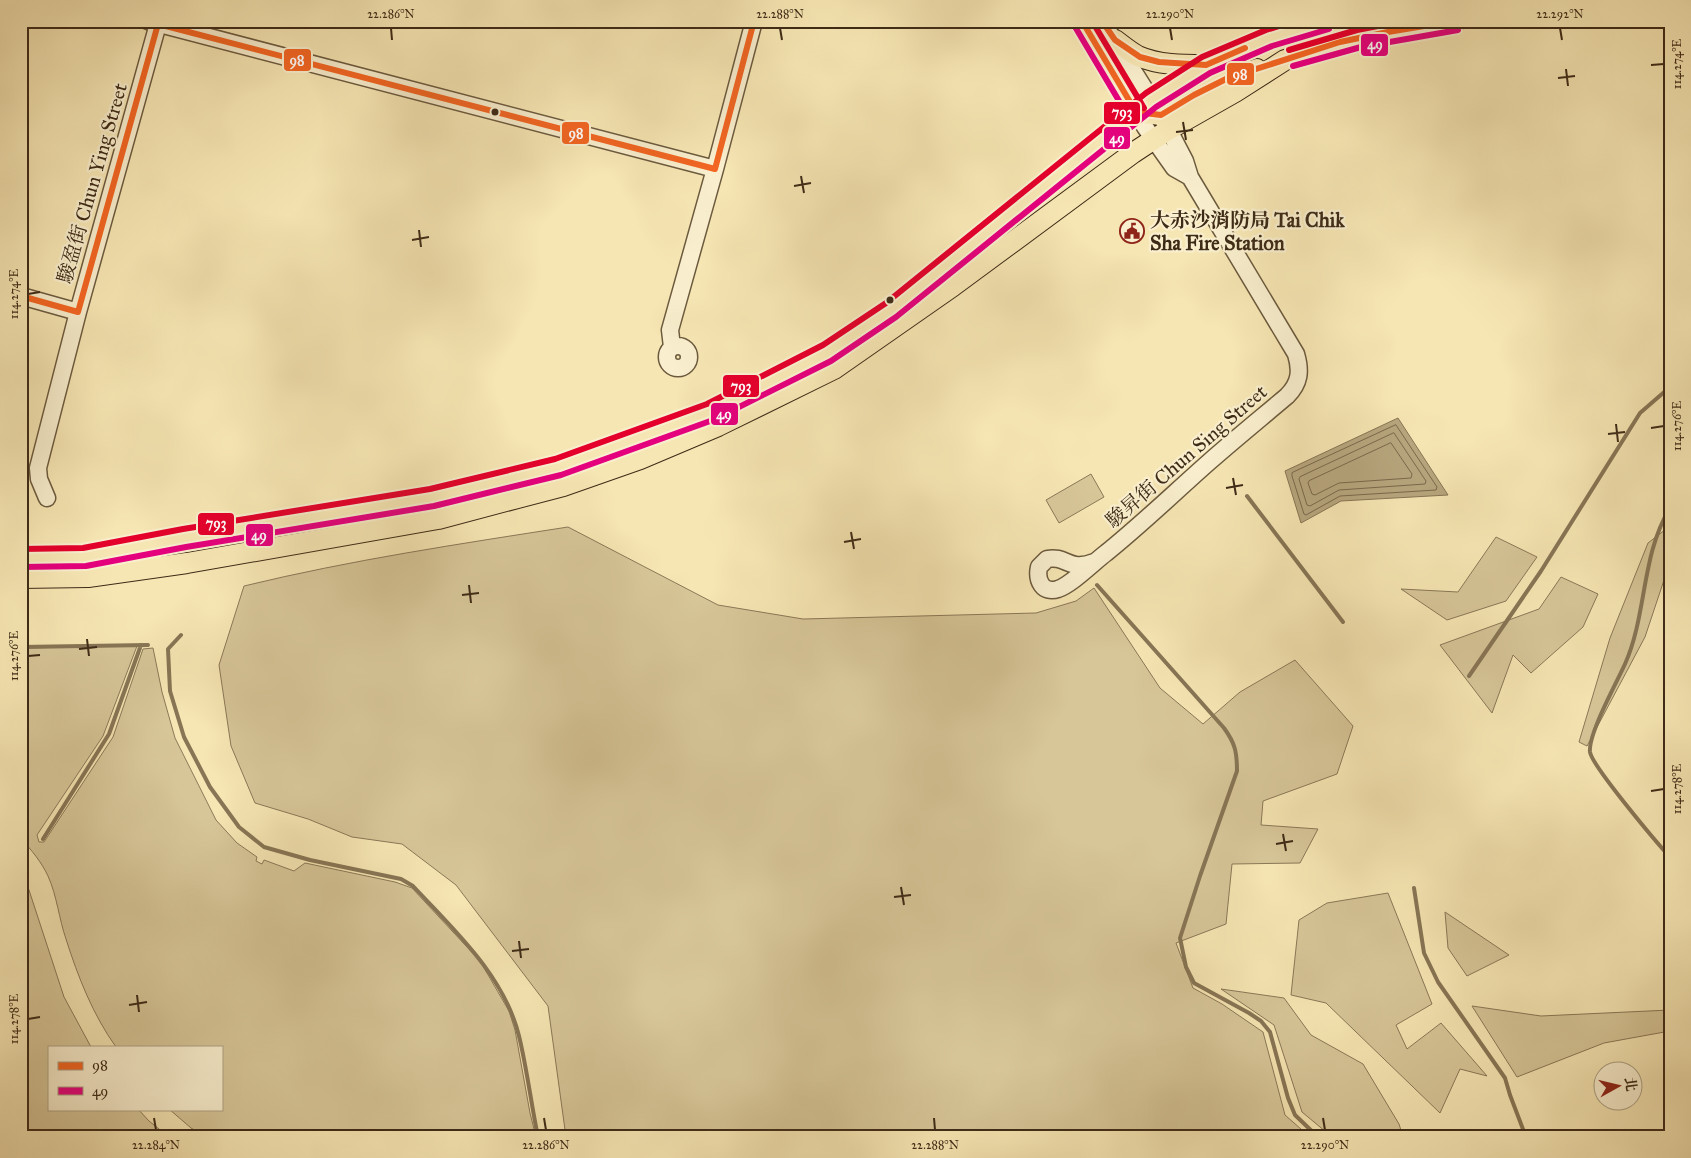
<svg xmlns="http://www.w3.org/2000/svg" width="1691" height="1158" font-family="'IM FELL Great Primer','Noto Serif TC',serif">
<style>
.green{fill:#d7c698;stroke:#8a7858}
.water{fill:#b7a67e;stroke:#877555}
.lines{fill:none;stroke-linecap:round;stroke-linejoin:round}
.shore{stroke:#7a684a;stroke-width:1}
.stream{stroke:#877555;stroke-width:4}
.minor-casing{stroke:#6c5a3e;stroke-width:19}
.major-casing{stroke:#3e2b17;stroke-width:22}
.minor{stroke:#f9efce;stroke-width:16}
.major{stroke:#f6e6b3;stroke-width:20}
.bus-1-casing{stroke:#f9efce;stroke-width:10}
.bus-2-casing{stroke:#f9efce;stroke-width:10}
.bus-3-casing{stroke:#f9efce;stroke-width:10}
.bus-1{stroke:#f26522;stroke-width:6}
.bus-2{stroke:#e5007d;stroke-width:6}
.bus-3{stroke:#e4002b;stroke-width:6}
.ticks{fill:none;stroke:#3e2b17;stroke-width:2}
.bus-dot{fill:#3e2b17;stroke:#f9efce;stroke-width:2}
.labels{text-anchor:middle;stroke-width:4.5;stroke-linejoin:round;paint-order:stroke}
.street-label{font-size:20px;fill:#3e2b17;stroke:#f9efce}
.poi-label{font-size:20px;font-weight:bold;fill:#3e2b17;stroke:#f9efce;text-anchor:start}
.line-badge{stroke:#f9efce;stroke-width:2}
.badge-label{font-size:14px;text-anchor:middle;font-weight:bold;fill:#fff}
.neatline{fill:none;stroke:#3e2b17;stroke-width:2}
.ticks-label{font-size:12px;text-anchor:middle;fill:#3e2b17}
</style>
<rect width="100%" height="100%" fill="#f6e6b3"/>
<filter id="stains"><feTurbulence type="fractalNoise" baseFrequency=".004" numOctaves="4"/><feColorMatrix values="0 0 0 0 .2 0 0 0 0 .09 0 0 0 0 .02 0 0 0 .5 -.17"/></filter>
<radialGradient id="worn" r=".72"><stop offset=".6" stop-color="#630" stop-opacity="0"/><stop offset="1" stop-color="#630" stop-opacity=".3"/></radialGradient>
<path class="green" d="M1091,474L1104,497L1059,523L1046,500Z
M1670,526V562L1645,637L1587,746L1579,742L1610,638L1648,543Z
M568,527L718,605L803,619L1036,613L1076,601L1094,588L1160,688L1203,724L1240,692L1295,660L1353,726L1337,774L1263,801L1261,825L1318,829L1300,863L1232,864L1226,924L1176,943L1193,988L1222,1004L1263,1032L1285,1115L1310,1137H566L548,1006L456,885L402,844L352,837L308,819L255,803L231,746L219,665L244,586C351,560 459,544 568,527Z
M1496,537L1537,557L1506,601L1447,620L1401,589L1458,592Z
M1561,577L1598,594L1583,627L1531,673L1513,655L1492,713L1440,645L1539,609Z
M137,646L103,736L37,835L39,842H44L113,737L143,649L153,648L162,692L175,738L216,820L237,843L257,857L256,861L262,864L264,860L294,871L305,863L395,882L412,888L480,961L509,1011L515,1030L530,1113L536,1137H206L191,1128L169,1109H221V1047H116C93,1015 78,977 66,939C59,919 57,896 48,876C42,863 31,849 21,839V648Z
M21,872L27,884L64,997L91,1047H49V1109H138L149,1121L169,1137H21Z
M1388,893L1432,1004L1396,1025L1407,1049L1441,1023L1487,1076L1460,1069L1440,1113L1326,1003L1291,995L1299,920L1327,903Z
M1445,912L1509,955L1467,976L1448,948Z
M1221,989L1284,998L1311,1035L1363,1064L1399,1124L1403,1137H1332L1302,1112L1274,1025Z
M1472,1006L1541,1016L1670,1010V1031L1604,1043L1517,1077Z"/>
<path class="water" d="M1398,418L1448,495L1341,501L1301,523L1285,471Z"/>
<g class="lines">
<path class="shore" d="M1396,425L1437,487L1436,490L1340,496L1306,515L1304,514L1292,476V473Z
M1394,433L1426,481L1425,484L1339,490L1310,506L1307,505L1299,479L1300,477Z
M1391,443L1412,474L1411,478L1339,483L1315,495L1312,494L1308,483L1309,481Z"/>
<path class="stream" d="M1247,496L1343,622
M1670,508C1641,555 1647,615 1625,664C1617,682 1588,734 1590,752C1592,766 1657,843 1670,857
M1097,585L1224,728C1235,743 1237,752 1237,771L1200,876L1180,938L1186,967L1194,983L1249,1013L1261,1021L1270,1032L1288,1098L1295,1115L1318,1137
M181,635L168,649L170,691L184,737L210,787L239,827L264,847L310,860L401,879L413,886C454,930 504,975 519,1036C527,1069 531,1103 538,1137
M21,647L148,645
M1469,676L1541,571L1640,413L1670,387
M43,839L109,734L141,645
M1414,888L1424,953L1438,982L1505,1078L1510,1095L1526,1137"/>
<defs>
<path id="minor" d="M148,21L715,169
M1082,21L1145,127L1174,168L1190,177
M21,296L78,312
M667 357a11 11 0 1 1 22 0a11 11 0 1 1-22 0Z
M672,347L670,330L715,169L754,21
M47,498L39,479L38,468L78,312L158,24
M1094,562C1068,572 1067,555 1047,559L1039,567C1036,581 1043,594 1058,589C1071,585 1094,562 1106,553C1142,524 1175,492 1209,462C1234,440 1261,418 1287,396C1300,383 1301,371 1296,354L1190,177L1185,161L1161,115L1102,21"/>
<path id="major" d="M1115,40C1122,45 1130,52 1138,56C1158,65 1183,65 1206,65
M1136,112L1161,115L1217,84L1257,69
M21,558L84,557L184,538L432,498L558,467L710,412L827,353L891,310L1151,100L1206,65L1269,38L1326,21
M21,578L88,577L187,563L438,519L563,486L640,459L718,426L834,369L953,286L1133,153L1168,130L1235,92L1285,60L1359,38L1456,21"/>
</defs>
<use href="#minor" class="minor-casing"/>
<use href="#major" class="major-casing"/>
<use href="#minor" class="minor"/>
<use href="#major" class="major"/>
<defs>
<path id="bus-1" d="M1082,21L1136,112L1161,115L1194,95L1228,78L1340,42L1388,32L1454,21
M1102,21L1115,40L1140,57L1159,62L1206,65L1245,48
M158,24L715,169
M715,169L754,21
M21,296L78,312
M78,312L158,24"/>
<path id="bus-2" d="M1074,25L1128,116
M1293,66L1361,47L1458,30
M21,567L86,566L186,547L434,506L561,475L713,420L831,361L896,317L1156,107L1210,73L1272,46L1329,29"/>
<path id="bus-3" d="M1092,21L1144,108
M1289,50L1357,30L1404,21
M21,549L83,548L183,529L430,489L555,459L707,404L823,345L886,303L1146,93L1202,57L1266,30L1295,21"/>
</defs>
<use href="#bus-1" class="bus-1-casing"/>
<use href="#bus-2" class="bus-2-casing"/>
<use href="#bus-3" class="bus-3-casing"/>
<use href="#bus-1" class="bus-1"/>
<use href="#bus-2" class="bus-2"/>
<use href="#bus-3" class="bus-3"/>
</g>
<path class="ticks" d="M391,28L392,40M780,28L782,40M1170,28L1172,40M1560,28L1562,40M1651,65L1664,64M1566,69L1568,86M1558,78L1575,76M1183,122L1186,140M1176,132L1193,130M801,176L804,193M794,186L811,183M419,230L421,247M412,240L429,237M28,294L40,292M1616,424L1618,442M1651,428L1664,426M1608,434L1625,432M1233,478L1236,495M1226,488L1243,485M851,532L854,549M844,542L861,539M469,585L471,603M462,595L479,593M87,639L89,656M79,649L97,647M28,656L40,655M1651,791L1664,789M1283,834L1286,851M1276,844L1293,841M901,887L904,905M894,897L911,895M519,941L521,958M512,951L529,949M137,995L139,1012M129,1005L147,1002M28,1019L40,1017M154,1118L156,1130M544,1118L546,1130M934,1118L935,1130M1323,1118L1325,1130"/>
<defs>
<symbol id="civic-ring" viewBox="-11 -11 22 22"><circle r="9.5" fill="#f9efce" stroke="#8f2418" stroke-width="1.5"/><path d="M-.6-6.5H3V-4.5H.6V-3L4-1V1h2V6H-6V1h2V-1L-.6-3ZM-1.2 2.5V6h2.4V2.5Z" fill="#8f2418"/></symbol>
</defs>
<g fill-rule="evenodd">
<use href="#civic-ring" x="1118" y="217" width="28" height="28"/>
</g>
<g class="bus-dot">
<circle cx="495" cy="112" r="4.5"/>
<circle cx="890" cy="300" r="4.5"/>
</g>
<g class="labels">
<g class="street-label">
<text transform="translate(92 183) rotate(-74)" y="7">駿盈街 Chun Ying Street</text>
<text transform="translate(1186 456) rotate(-41)" y="7">駿昇街 Chun Sing Street</text>
</g>
<g class="poi-label">
<text x="1150" y="227">大赤沙消防局 Tai Chik<tspan x="1150" dy="23">Sha Fire Station</tspan></text>
</g>
</g>
<g class="line-badge">
<rect x="1360" y="33" width="29" height="24" rx="5" fill="#e5007d"/>
<rect x="283" y="48" width="29" height="24" rx="5" fill="#f26522"/>
<rect x="1226" y="62" width="29" height="24" rx="5" fill="#f26522"/>
<rect x="1103" y="101" width="38" height="24" rx="5" fill="#e4002b"/>
<rect x="561" y="121" width="29" height="24" rx="5" fill="#f26522"/>
<rect x="1103" y="126" width="28" height="24" rx="5" fill="#e5007d"/>
<rect x="722" y="374" width="38" height="24" rx="5" fill="#e4002b"/>
<rect x="710" y="402" width="29" height="24" rx="5" fill="#e5007d"/>
<rect x="197" y="512" width="38" height="24" rx="5" fill="#e4002b"/>
<rect x="245" y="523" width="29" height="24" rx="5" fill="#e5007d"/>
</g>
<g class="badge-label">
<text x="1375" y="49">49</text>
<text x="297" y="65">98</text>
<text x="1240" y="79">98</text>
<text x="1122" y="117">793</text>
<text x="576" y="138">98</text>
<text x="1117" y="143">49</text>
<text x="741" y="391">793</text>
<text x="724" y="419">49</text>
<text x="216" y="528">793</text>
<text x="259" y="540">49</text>
</g>
<rect width="1691" height="1158" fill="none" stroke="#f6e6b3" stroke-width="55"/>
<rect x="48" y="1046" width="175" height="65" fill="#f9efce" stroke="#aea185"/>
<rect x="58" y="1062" width="25" height="8" fill="#f26522" stroke="#aea185"/>
<text x="92" y="1070" font-size="15" fill="#3e2b17">98</text>
<rect x="58" y="1087" width="25" height="8" fill="#e5007d" stroke="#aea185"/>
<text x="92" y="1096" font-size="15" fill="#3e2b17">49</text>
<g transform="translate(1618 1086) rotate(82)"><circle r="24" fill="#f9efce" stroke="#aea185"/>
<path d="M0-4L9 19L0 12L-9 19Z" fill="#8f2418"/>
<text y="-8" font-size="14" font-weight="bold" text-anchor="middle" fill="#3e2b17">北</text>
</g>
<rect x="28" y="28" width="1636" height="1102" class="neatline"/>
<g class="ticks-label">
<text x="391" y="18">22.286°N</text>
<text x="780" y="18">22.288°N</text>
<text x="1170" y="18">22.290°N</text>
<text x="1560" y="18">22.292°N</text>
<text transform="translate(1677 64) rotate(-90)" y="4">114.274°E</text>
<text transform="translate(14 294) rotate(-90)" y="4">114.274°E</text>
<text transform="translate(1677 426) rotate(-90)" y="4">114.276°E</text>
<text transform="translate(14 656) rotate(-90)" y="4">114.276°E</text>
<text transform="translate(1677 789) rotate(-90)" y="4">114.278°E</text>
<text transform="translate(14 1019) rotate(-90)" y="4">114.278°E</text>
<text x="156" y="1149">22.284°N</text>
<text x="546" y="1149">22.286°N</text>
<text x="935" y="1149">22.288°N</text>
<text x="1325" y="1149">22.290°N</text>
</g>
<rect width="100%" height="100%" filter="url(#stains)"/>
<rect width="100%" height="100%" fill="url(#worn)"/>
</svg>
